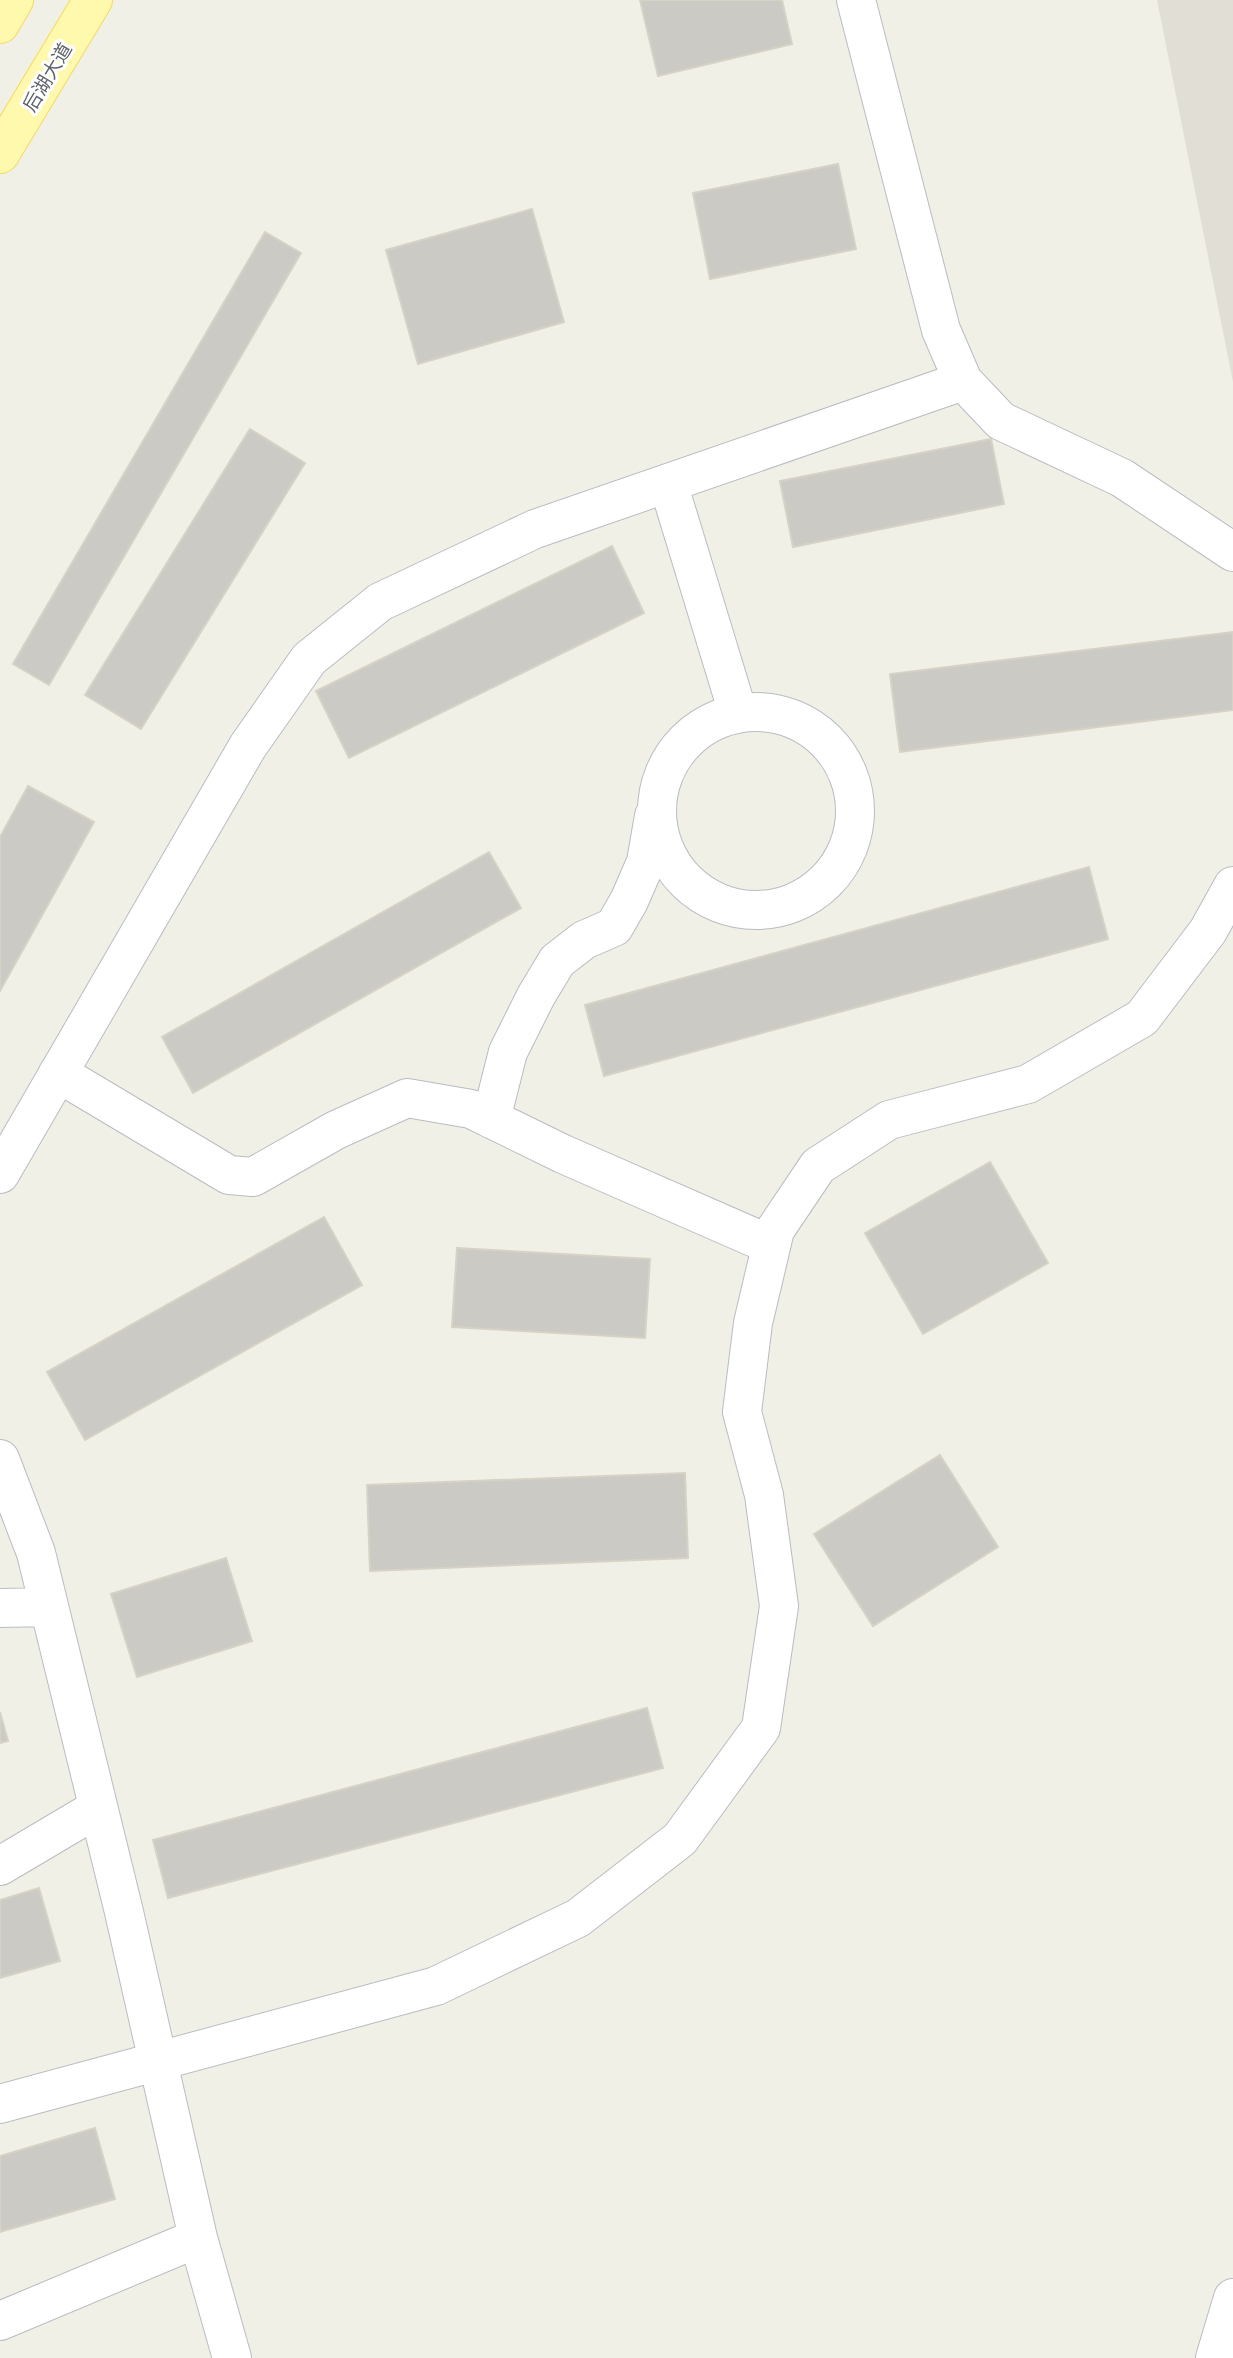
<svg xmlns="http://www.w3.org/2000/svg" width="1233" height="2358" font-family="Signika,'Noto Sans SC',sans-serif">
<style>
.education{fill:#e1dfd5}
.building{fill:#cccac4;stroke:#d6d2c5;stroke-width:2}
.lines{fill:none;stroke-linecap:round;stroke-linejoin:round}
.minor-casing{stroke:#b9bcc1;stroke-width:40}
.major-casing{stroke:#f7d95a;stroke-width:40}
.minor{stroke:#fff;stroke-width:38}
.major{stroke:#fff9ae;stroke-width:38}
.labels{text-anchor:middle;stroke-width:6;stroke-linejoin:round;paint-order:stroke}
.street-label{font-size:19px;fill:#5e6268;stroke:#fff}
</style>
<rect width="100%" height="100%" fill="#f1f0e7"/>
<path class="education" d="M1157,0H1233V382Z"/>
<path class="building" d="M640,0H782L792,44L658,76Z
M838,164L856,249L710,279L693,193Z
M532,209L564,322L418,364L386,250Z
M265,232L301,253L49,685L13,664Z
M250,429L305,463L141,729L85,695Z
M991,439L1004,504L793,547L780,481Z
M612,546L644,613L349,758L316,691Z
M1233,632V710L900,752L890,674Z
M28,786L94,822L0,991V837Z
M489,852L521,908L193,1093L162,1037Z
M1089,867L1108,939L604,1076L585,1005Z
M990,1162L1048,1263L923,1334L865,1233Z
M324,1217L362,1285L85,1440L47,1372Z
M457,1248L650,1259L645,1338L452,1327Z
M940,1455L998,1547L873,1626L814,1534Z
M685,1473L688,1558L370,1571L367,1485Z
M226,1558L252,1641L137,1677L111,1594Z
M647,1708L663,1768L168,1898L153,1840Z
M0,1712L8,1741L0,1743Z
M39,1888L60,1961L0,1978V1900Z
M95,2128L115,2199L0,2232V2156Z"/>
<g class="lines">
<defs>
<path id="minor" d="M856,0L941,330L963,381L1001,421L1122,478L1233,552
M668,483L738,713
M657 811a99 99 0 1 1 198 0a99 99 0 1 1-198 0Z
M58,1073L229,1175L253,1177L336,1130L407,1098L471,1109L563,1154L771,1245
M491,1119L508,1052L536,996L557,961L584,940L614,927L629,901L646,862L654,816
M0,1174L248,746L309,659L380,602L535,529L963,381
M0,1459L36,1553L124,1912L198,2238L232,2358
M0,1608L49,1607
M0,1866L98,1808
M0,2104L436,1986L578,1918L680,1839L761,1728L779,1606L764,1495L742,1412L753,1323L775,1230L818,1166L889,1120L1028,1084L1142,1018L1208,931L1233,886
M0,2321L198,2238
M1215,2358L1233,2298"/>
<path id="major" d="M0,24L14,0
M0,154L93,0"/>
</defs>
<use href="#minor" class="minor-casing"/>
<use href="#major" class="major-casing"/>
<use href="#minor" class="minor"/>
<use href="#major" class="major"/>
</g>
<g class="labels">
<g class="street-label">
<text transform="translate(47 77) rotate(-59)" y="7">后湖大道</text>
</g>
</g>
</svg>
